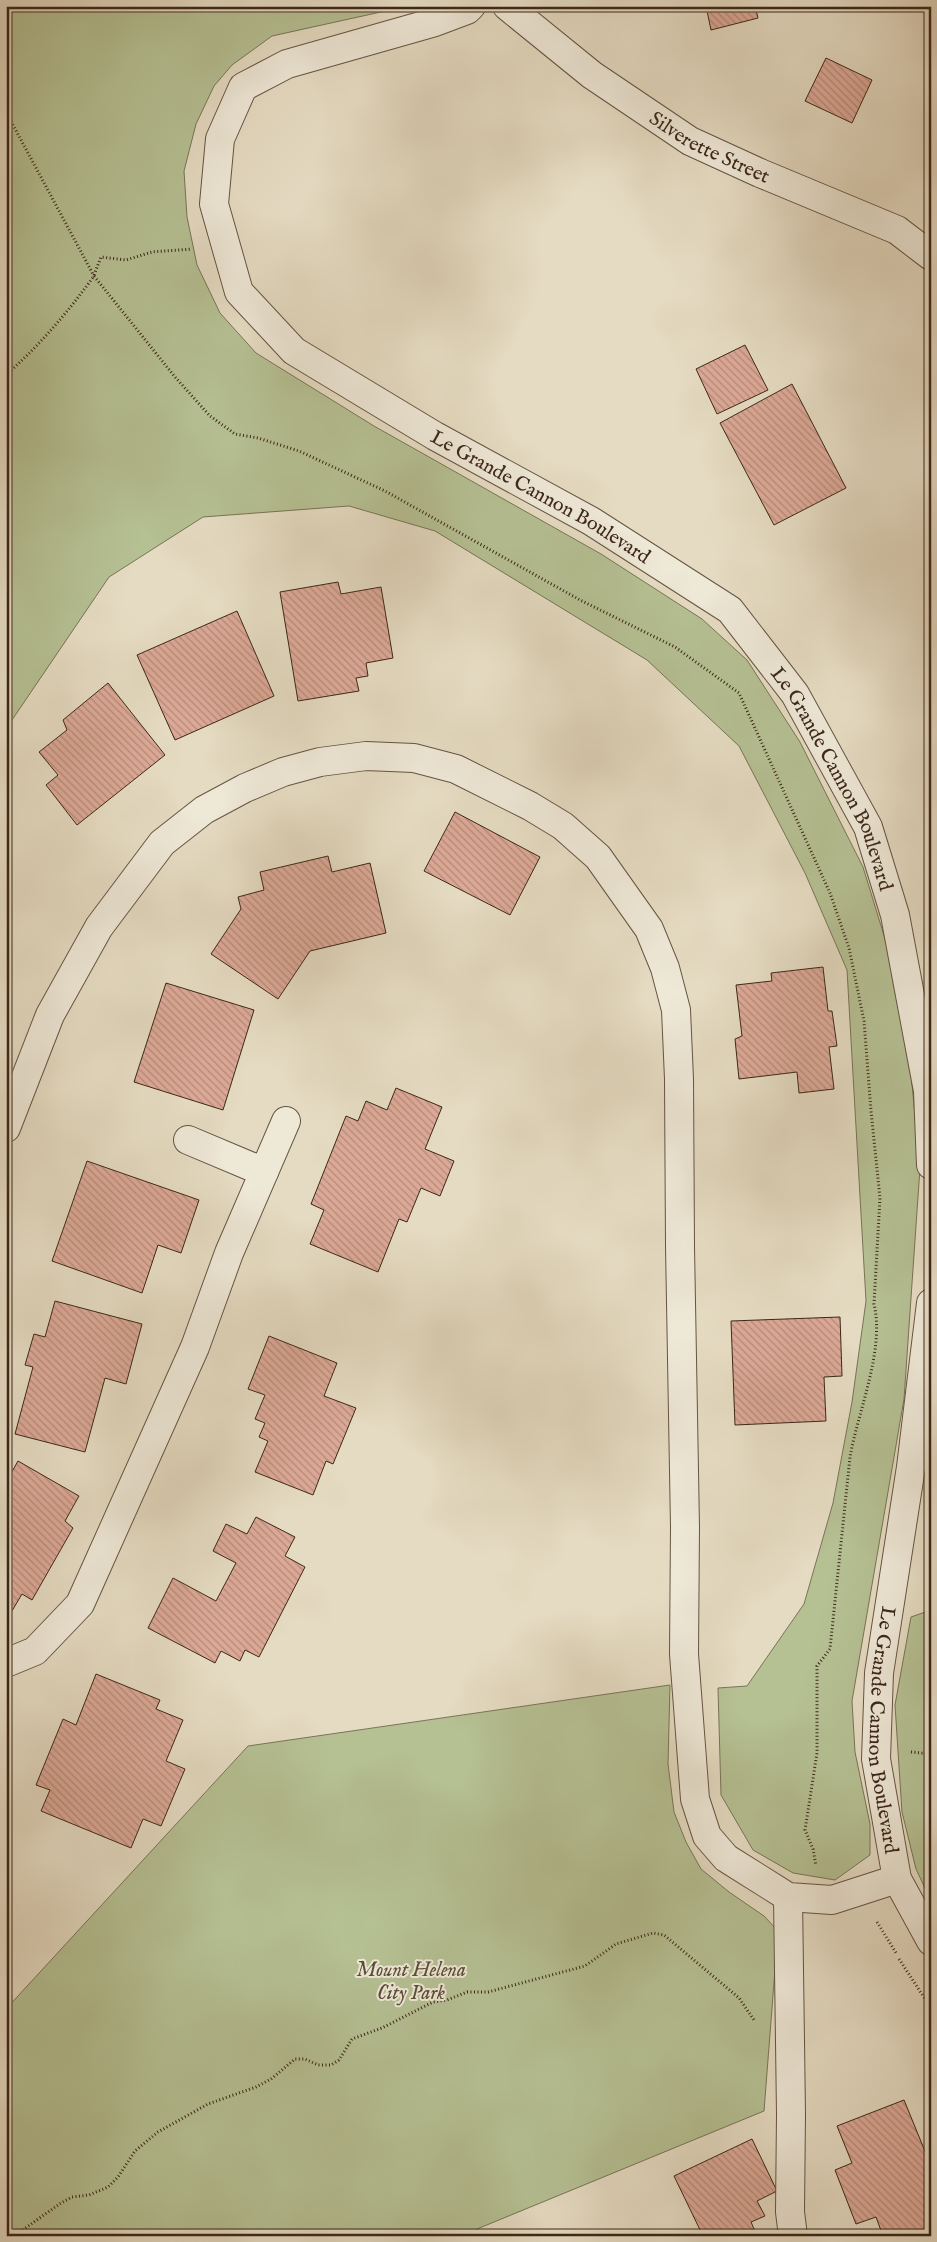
<svg xmlns="http://www.w3.org/2000/svg" width="937" height="2242" font-family="'IM FELL English',serif">
<style>
.green{fill:#b5c093;stroke:#787456}
.building{fill:url(#building-back-hatch);stroke:#3c2719}
.lines{fill:none;stroke-linecap:round;stroke-linejoin:round}
.street-casing{stroke:#665443;stroke-width:30}
.path{stroke:#3c2719;stroke-width:3;stroke-dasharray:1 2.5;stroke-linecap:butt}
.street{stroke:#eee8d7;stroke-width:28}
.labels{text-anchor:middle;stroke-width:4;stroke-linejoin:round;paint-order:stroke}
.street-label{font-size:20px;fill:#3c2719;stroke:#eee8d7}
.park-label{font-size:20px;font-style:italic;fill:#5a4d38;stroke:#eee8d7}
</style>
<defs>
<pattern id="building-back-hatch" width="6" height="6" patternUnits="userSpaceOnUse" patternTransform="scale(1.25)"><rect width="6" height="6" fill="#dda997"/><path d="M-1 5l2 2M0 0l6 6M5-1l2 2" fill="none" stroke="#b48a7a"/></pattern>
</defs>
<rect width="100%" height="100%" fill="#e5dbc2"/>
<filter id="stains"><feTurbulence type="fractalNoise" baseFrequency=".004" numOctaves="4"/><feColorMatrix values="0 0 0 0 .2 0 0 0 0 .09 0 0 0 0 .02 0 0 0 .5 -.17"/></filter>
<radialGradient id="worn" r=".72"><stop offset=".6" stop-color="#630" stop-opacity="0"/><stop offset="1" stop-color="#630" stop-opacity=".3"/></radialGradient>
<path class="green" d="M6,6H408L272,36L232,65L214,86L196,124L184,171L187,217L197,265L220,313L256,353L374,426L601,554L702,619L747,660L800,742L863,867L904,1001L920,1168L904,1399L852,1701L855,1752L870,1824V1855L835,1880L793,1873L753,1850L721,1795L718,1688L747,1686L804,1604L833,1503L852,1402L866,1301L847,970L805,873L739,746L647,660L435,531L349,506L203,517L109,577L12,720L6,733Z
M931,1610V1901L916,1869L902,1812L895,1705L911,1617Z
M670,1685L668,1764L674,1812L686,1842L701,1869L729,1892L764,1916L778,1931L764,2111L477,2229L478,2236H6V2009L248,1746Z"/>
<path class="building" d="M706,6H755L758,18L711,30Z
M826,58L872,80L852,123L805,101Z
M745,345L768,390L717,414L696,369Z
M792,384L846,488L774,525L720,423Z
M338,582L341,594L381,587L393,658L366,663L368,676L356,678L359,691L298,701L280,592Z
M237,611L274,696L175,740L137,655Z
M108,683L165,755L77,825L46,785L58,775L39,752L67,730L63,720Z
M455,812L540,857L510,915L424,871Z
M328,856L332,872L370,863L386,933L310,951L278,999L211,954L241,909L238,897L264,890L260,872Z
M823,967L828,1011H832L837,1046L829,1047L834,1089L799,1093L797,1072L739,1079L735,1039L742,1036L736,985L772,981L771,973Z
M166,983L254,1010L223,1110L134,1082Z
M396,1088L442,1107L425,1149L454,1161L440,1196L421,1188L407,1222L399,1219L378,1272L310,1244L324,1210L311,1204L346,1116L358,1121L366,1101L387,1110Z
M87,1161L199,1200L181,1253L158,1245L142,1293L52,1261Z
M55,1301L142,1324L126,1384L105,1378L85,1452L15,1434L33,1367L25,1365L34,1334L45,1337Z
M840,1317L842,1376L824,1377L826,1421L735,1425L731,1321Z
M269,1336L337,1363L324,1396L356,1408L333,1464L326,1461L313,1495L255,1472L268,1441L259,1437L265,1423L255,1419L265,1395L248,1389Z
M18,1461L79,1496L65,1521L73,1528L32,1600L22,1594L6,1621V1482Z
M256,1517L295,1537L285,1556L305,1567L259,1657L245,1650L240,1661L221,1651L215,1663L148,1628L173,1578L216,1601L236,1563L213,1551L226,1524L247,1534Z
M96,1674L160,1700L156,1709L183,1720L166,1761L185,1769L161,1826L143,1819L131,1848L41,1811L50,1790L36,1785L63,1719L76,1725Z
M904,2100L931,2166V2236H883L876,2217L856,2224L835,2170L852,2163L837,2126Z
M752,2139L777,2191L757,2201L765,2216L751,2222L757,2236H703L674,2176Z"/>
<g class="lines">
<defs>
<g id="street">
<path id="s1" d="M471,6L467,10L435,22L287,64L243,87L220,139L214,204L239,292L294,351L435,436L591,521L730,610L795,694L868,827L895,915L928,1091L931,1165"/>
<path id="s2" d="M507,6L592,75L690,141L760,173L897,230L931,256"/>
<path d="M6,1128L50,1015L99,927L162,843L204,810L245,788L283,772L320,762L366,756L414,758L456,769L530,806L563,826L598,857L649,929L665,968L676,1010L679,1079L680,1246L685,1527L684,1654L695,1799L707,1836L726,1858L788,1897L832,1900L897,1879"/>
<path d="M188,1140L264,1172"/>
<path id="s3" d="M931,1303L911,1467L879,1673L876,1759L897,1879L931,1941"/>
<path d="M6,1663L35,1651L80,1604L195,1347L229,1253L286,1121"/>
<path d="M788,1897L791,2114L790,2212L793,2236"/>
</g>
</defs>
<use href="#street" class="street-casing"/>
<path class="path" d="M6,112L94,276
M94,275L101,257L126,260L152,252L192,249
M6,375C40,345 68,312 94,276L175,377L210,416L235,434L258,438L299,451L385,491L580,600L675,647L739,693L830,893L849,948L864,1021L871,1111L880,1198L874,1304C885,1350 858,1411 850,1457L830,1649L817,1666V1753L805,1830L813,1849L816,1866
M911,1752L931,1754
M877,1922L896,1953
M899,1959L931,2008
M14,2236L61,2203L72,2197L89,2195L108,2187L118,2177L135,2151L158,2132L208,2104L256,2087L271,2079L295,2059H305L318,2065H331L339,2060L352,2039L382,2028L433,2002L447,2000L467,1992H488L585,1966L616,1944L653,1933L664,1935L739,1998L754,2020"/>
<use href="#street" class="street"/>
</g>
<g class="labels">
<g class="street-label">
<text dy="7" stroke="none"><textPath href="#s2" startOffset="248">Silverette Street</textPath></text>
<text dy="7" stroke="none"><textPath href="#s1" startOffset="824">Le Grande Cannon Boulevard</textPath></text>
<text dy="7" stroke="none"><textPath href="#s1" startOffset="1244">Le Grande Cannon Boulevard</textPath></text>
<text dy="7" stroke="none"><textPath href="#s3" startOffset="431">Le Grande Cannon Boulevard</textPath></text>
</g>
<g class="park-label">
<text x="411" y="1976">Mount Helena<tspan x="411" dy="23">City Park</tspan></text>
</g>
</g>
<rect width="937" height="2242" fill="none" stroke="#e5dbc2" stroke-width="25"/>
<rect x="8" y="8" width="922" height="2227" fill="none" stroke="#3c2719" stroke-width="2.5"/>
<rect x="12" y="12" width="912" height="2217" fill="none" stroke="#3c2719"/>
<rect width="100%" height="100%" filter="url(#stains)"/>
<rect width="100%" height="100%" fill="url(#worn)"/>
</svg>
